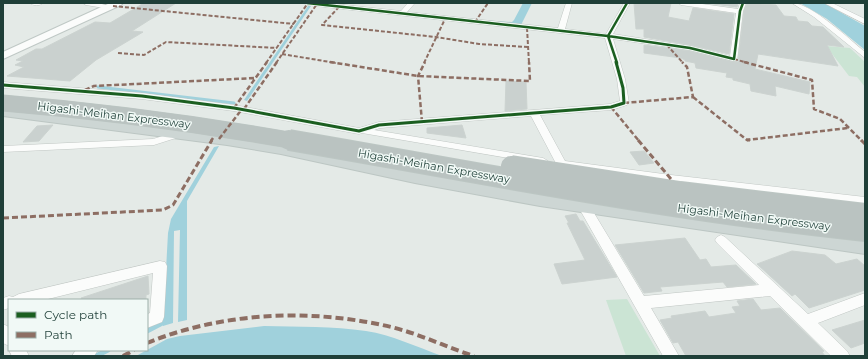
<svg xmlns="http://www.w3.org/2000/svg" width="868" height="359" font-family="Montserrat,sans-serif">
<style>
.green{fill:#cbe4d4}
.water{fill:#a0d1dc}
.lines{fill:none;stroke-linecap:round;stroke-linejoin:round}
.stream-far1{stroke:#a0d1dc;stroke-width:3}
.stream{stroke:#a0d1dc;stroke-width:5}
.building{fill:#cad1cf;stroke:#ccd3d0}
.minor-casing{stroke:#c1c7c4;stroke-width:1}
.secondary-casing{stroke:#bfc8c5;stroke-width:2}
.primary-casing{stroke:#bcc6c3;stroke-width:2}
.minor{fill:#fbfcfb;fill-rule:evenodd}
.secondary{fill:#fbfcfb;fill-rule:evenodd}
.primary{fill:#cdd6d4;fill-rule:evenodd}
.motorway-bridge-far1-casing{stroke:#bcc6c3;stroke-width:17;stroke-linecap:butt}
.motorway-bridge-casing{stroke:#bcc6c3;stroke-width:22;stroke-linecap:butt}
.motorway-bridge-far1{stroke:#bac3c1;stroke-width:16}
.motorway-bridge{stroke:#bac3c1;stroke-width:20}
.quiet-far3{stroke:#8d6e63;stroke-width:2;stroke-dasharray:4 2;stroke-linecap:butt}
.quiet-far2{stroke:#8d6e63;stroke-width:2.5;stroke-dasharray:5 2.5;stroke-linecap:butt}
.quiet-far1{stroke:#8d6e63;stroke-width:3;stroke-dasharray:6 3;stroke-linecap:butt}
.quiet{stroke:#8d6e63;stroke-width:4;stroke-dasharray:8 4;stroke-linecap:butt}
.cycleway-far1-casing{stroke:#f1f9f6;stroke-width:4}
.cycleway-casing{stroke:#f1f9f6;stroke-width:5}
.cycleway-far1{stroke:#1b5e20;stroke-width:2.5}
.cycleway{stroke:#1b5e20;stroke-width:3}
.labels{text-anchor:middle;stroke-width:3;stroke-linejoin:round;paint-order:stroke}
.street-label{font-size:11px;fill:#1f3f38;stroke:#f1f9f6}
</style>
<rect width="100%" height="100%" fill="#e4eae7"/>
<path class="green" d="M826,46L850,48L865,62V87L857,77L849,76Z
M627,299L660,356H626L606,300Z"/>
<path class="water" d="M310,3H313L247,101L244,100Z
M523,3H532L521,25L480,20L512,22L514,20Z
M800,3H824L865,26V50L827,19Z
M219,146L187,201V320L178,322L180,230L174,231L173,323L163,326L168,233L171,219L214,147Z
M264,326C298,327 333,326 366,331C392,335 417,347 442,356H136L167,339L180,336Z"/>
<g class="lines">
<path class="stream-far1" d="M98,87L234,103"/>
<path class="stream" d="M147,331L168,320
M96,356L108,350"/>
</g>
<path class="building" d="M144,3H176L132,31L143,32L96,60L70,81L7,76L24,67L15,65L23,61L16,60L36,49H42L95,22L110,23Z
M634,3H671L668,17L689,21L693,8L734,14L729,54L690,45L644,37V29H636Z
M706,3H738L737,7Z
M747,3L776,5L784,16L796,17L798,21L808,22L812,26L823,27L844,47L827,45L838,66L758,54L755,69L810,82L809,94L775,86L776,96L751,91L750,84L733,80V78L726,77L727,73L696,68L695,63L685,61V60L681,58L644,53V45L690,51L734,62H738L744,11Z
M506,81L526,82L527,109L505,111Z
M53,125L39,141L23,142L37,126Z
M462,125L466,138L427,133V128Z
M644,151L654,163L639,165L630,152Z
M576,214L580,221H583L617,277L562,284L554,264L585,260L567,223H569L565,216Z
M685,238L700,260L706,259L711,267L736,265L756,284L727,287L723,282L660,287L662,291L644,293L615,245Z
M792,251L825,255L836,264L857,259L865,266V290L809,308L795,294L792,296L757,264Z
M148,276L149,294L146,295V300H82L81,298Z
M753,299L761,310L780,308L824,351L822,352L825,356H686L678,342L673,343L660,320L672,318L671,316L705,311L709,317L736,313L732,307L740,306L737,301Z
M865,320V343L851,348L832,330Z"/>
<g class="lines">
<defs>
<path id="minor" d="M30,3H43C40,6 33,6 30,3Z
M83,3H98L113,7L110,9L86,5Z
M304,3H325L401,11L408,3H415L407,12L558,28L566,3H572L565,29L606,34L624,3H630L613,34L690,46L730,56L736,13L681,5L678,3H695L738,9L740,3H746L743,11L737,61H734L690,50L613,39L625,79L629,103L627,105L611,110L540,115L565,161L671,175L865,197V205L671,183L569,168L571,173L570,176H562L561,173L531,116L380,128L374,130L543,158L548,161L547,163L543,164L362,133L359,134L234,111L142,99L3,88V82L142,93L234,105L359,128L379,122L610,104L620,101L617,79L605,38L307,5Z
M792,3C811,3 849,39 865,52V58L814,17Z
M824,3H832L865,19V24Z
M179,131L182,132L184,134L182,136L154,145L3,152V146L153,139Z
M581,197L585,198L644,296L759,285L717,243L715,240L717,237L721,235L725,237L808,314L865,293V305L818,323L847,351L850,356H831L770,296L651,308L679,356H663L575,201L577,198Z
M160,261L165,262L167,266L164,317L162,322L147,328V314L150,313L153,273L44,300H9V308L3,310V298L9,296L13,297L19,294Z
M3,324L9,327V346L3,343Z
M9,350H26L29,356H12Z
M76,350H98L94,356H72Z"/>
<path id="secondary" d="M110,3H123L121,5L3,59V52Z"/>
<path id="primary" d="M3,106L227,135L281,144L415,171L540,192L865,238V254L540,206L415,183L281,154L227,145L3,116Z"/>
</defs>
<use href="#minor" class="minor-casing"/>
<use href="#secondary" class="secondary-casing"/>
<use href="#primary" class="primary-casing"/>
<use href="#minor" class="minor"/>
<use href="#secondary" class="secondary"/>
<use href="#primary" class="primary"/>
<defs>
<path id="motorway-bridge-far1" d="M3,103C101,111 198,124 295,141"/>
<path id="motorway-bridge" d="M289,140C481,173 671,211 865,231
M511,166L680,192L865,214"/>
</defs>
<use href="#motorway-bridge-far1" class="motorway-bridge-far1-casing"/>
<use href="#motorway-bridge" class="motorway-bridge-casing"/>
<use href="#motorway-bridge-far1" class="motorway-bridge-far1"/>
<use href="#motorway-bridge" class="motorway-bridge"/>
<path class="quiet-far3" d="M113,6L294,24
M339,7L322,25L436,37L479,44L528,47
M475,22L488,3
M527,28L529,63
M667,45L683,63
M118,53L144,55L166,42L277,48
M282,54L336,63
M734,59L748,63
M266,63L308,3
M276,63L317,4
M424,63L445,19"/>
<path class="quiet-far2" d="M330,62L418,76L530,81L529,62
M744,62L812,80L814,109L840,119L862,141
M85,90L94,86L255,78
M693,97L747,140L848,128
M624,103L693,97L687,67L682,62
M611,107L639,141
M234,108L267,62
M244,109L277,62
M422,122L418,76L425,62
M219,139L242,109
M211,141L213,138"/>
<path class="quiet-far1" d="M638,140L671,179
M747,140H750
M861,140L865,144
M3,218L163,210L173,205L212,140"/>
<path class="quiet" d="M147,343C223,312 311,308 391,327C420,334 446,347 474,356
M123,356L134,350"/>
<defs>
<path id="cycleway-far1" d="M307,3L608,36L690,48L734,59L740,11L743,3
M617,63L608,36L627,3"/>
<path id="cycleway" d="M3,85L142,96L234,108L359,131L379,125L611,107L624,103L623,88L616,62"/>
</defs>
<use href="#cycleway-far1" class="cycleway-far1-casing"/>
<use href="#cycleway" class="cycleway-casing"/>
<use href="#cycleway-far1" class="cycleway-far1"/>
<use href="#cycleway" class="cycleway"/>
</g>
<g class="labels">
<g class="street-label">
<text transform="translate(114 115) rotate(7)" y="4">Higashi-Meihan Expressway</text>
<text transform="translate(434 166) rotate(10)" y="4">Higashi-Meihan Expressway</text>
<text transform="translate(754 217) rotate(7)" y="4">Higashi-Meihan Expressway</text>
</g>
</g>
<rect width="868" height="359" fill="none" stroke="#1f3f38" stroke-width="8"/>
<rect x="8" y="299" width="140" height="52" fill="#f1f9f6" stroke="#9dafaa"/>
<rect x="16" y="312" width="20" height="6" fill="#1b5e20" stroke="#9dafaa"/>
<text x="44" y="319" font-size="12" fill="#1f3f38">Cycle path</text>
<rect x="16" y="332" width="20" height="6" fill="#8d6e63" stroke="#9dafaa"/>
<text x="44" y="339" font-size="12" fill="#1f3f38">Path</text>
</svg>
